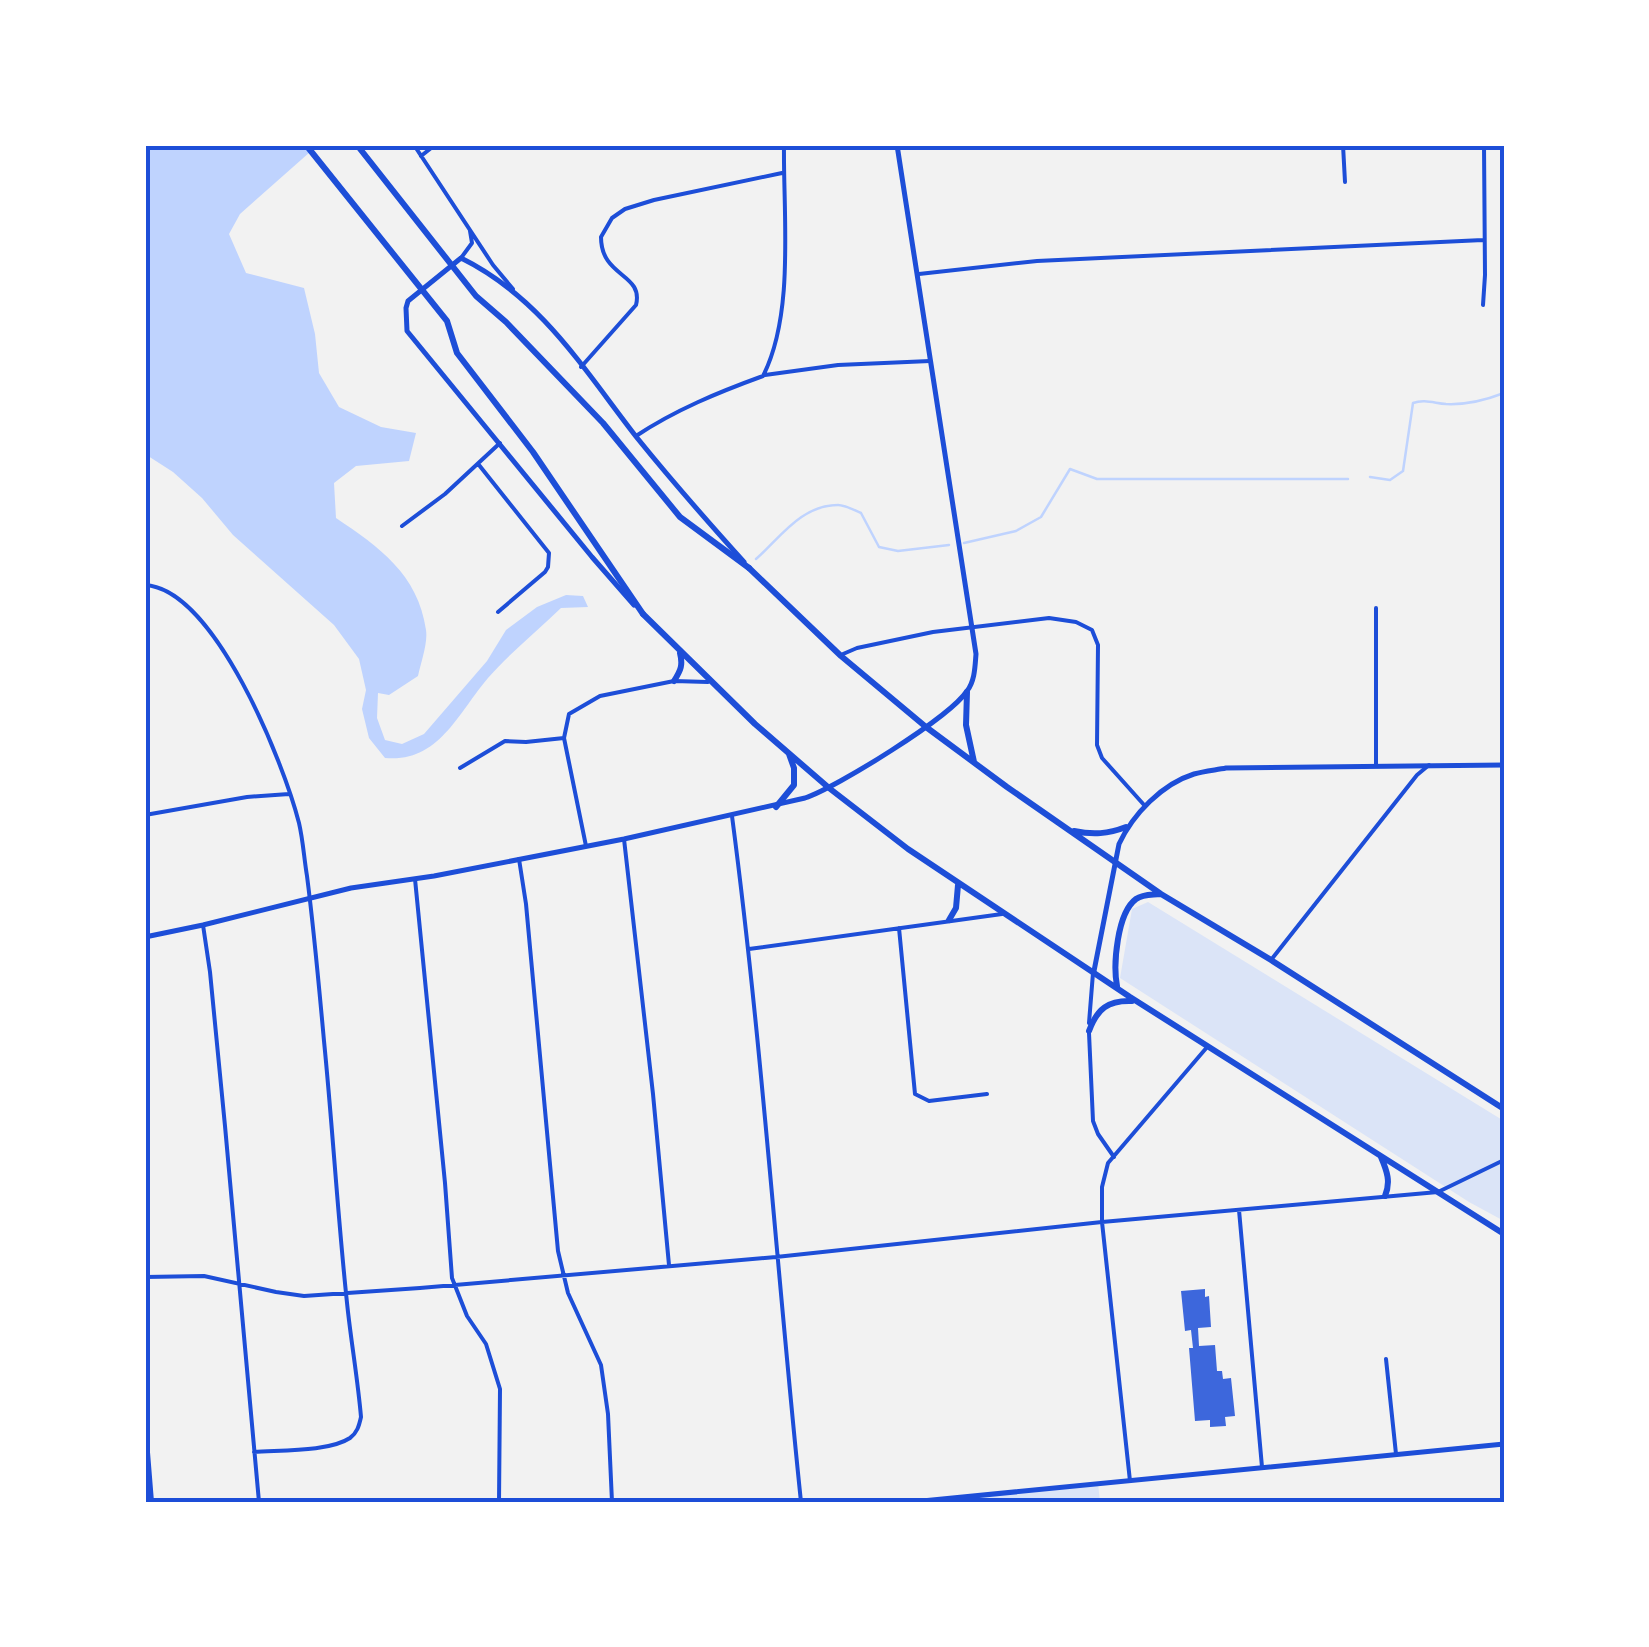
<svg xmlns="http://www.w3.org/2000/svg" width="1649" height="1647" font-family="Karla,sans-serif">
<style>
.green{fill:#dbe4f7}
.water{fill:#bfd3fe}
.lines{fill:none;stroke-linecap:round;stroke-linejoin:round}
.stream{stroke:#bfd3fe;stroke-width:2.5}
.building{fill:#3d67dc}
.minor{stroke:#1d4ed8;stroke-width:4}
.tertiary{stroke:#1d4ed8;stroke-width:5}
.secondary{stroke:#1d4ed8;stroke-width:5}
.trunk{stroke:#1d4ed8;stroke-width:6}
.motorway{stroke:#1d4ed8;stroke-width:6}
.neatline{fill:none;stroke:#1d4ed8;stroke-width:4}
</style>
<rect width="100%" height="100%" fill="#f2f2f2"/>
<path class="green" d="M1148,902L1504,1121V1221L1469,1202L1120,978L1132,909Z
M1098,1483L1100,1502H908Z"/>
<path class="water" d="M145,145H314L310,152L240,214L229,234L246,273L304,288L315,334L319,373L339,407L381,427L416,433L409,461L356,466L334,483L336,518C379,547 418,574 426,630C428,643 421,662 418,676L389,695L378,693L377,718L385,740L402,744L424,734L487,661L506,630L537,607L566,595L583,596L588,607L561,608C537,631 510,653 488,678C458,713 439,763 385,758L369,738L362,709L366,690L359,659L334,625L233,535L202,498L173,472L145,454Z"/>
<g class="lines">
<path class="stream" d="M1370,477L1390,480L1403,471L1413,403C1424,399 1434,403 1446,404C1466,405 1486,400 1504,393
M964,543L1016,531L1041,517L1070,469L1097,479H1348
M756,559C780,538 801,505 838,505C845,505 854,510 861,513L879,547L898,551L949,545"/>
</g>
<path class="building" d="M1205,1289V1297L1209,1296L1211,1327L1198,1328L1199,1346L1215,1345L1217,1371H1222L1223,1379L1231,1378L1235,1416L1225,1417L1226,1426L1210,1427V1420L1195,1421L1189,1348H1193L1191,1330L1185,1331L1181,1291Z"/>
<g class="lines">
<path class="minor" d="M414,145L493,265L513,289
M1343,145L1345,182
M899,146L959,145
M421,156L435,145
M461,258L472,243L470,231
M919,274L1037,261L1483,240
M1483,305L1485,275L1484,145
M581,367L636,305C644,273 601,278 601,237L612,218L625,209L654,200L782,173
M765,375L838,365L930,361
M636,436C675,410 719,392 763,376C795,313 783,215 784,145
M479,465L549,553L548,567L545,572L498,612
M402,526L445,494L500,443
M145,585C215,589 284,764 299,823C303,840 304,858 307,876C314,930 319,986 324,1041C333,1131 338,1222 348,1312C352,1347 358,1382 361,1417C359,1426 357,1433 350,1438C329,1452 280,1450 254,1452
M843,654L857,648L933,632L1049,618L1076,622L1092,630L1098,645L1097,745L1102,758L1145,806
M1376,765V608
M460,768L505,741L526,742L564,738
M145,815L247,797L289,794
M732,816C762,1044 777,1273 801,1502
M624,839L653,1094L669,1265
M586,846L564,738L569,714L600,696L674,681L708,682
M519,859L526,904L558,1251L568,1293L601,1365L608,1414L612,1502
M415,879L445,1183L452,1278L467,1316L486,1344L500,1389L499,1502
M203,925L210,972L225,1126L259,1502
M899,928L915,1094L929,1101L987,1094
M749,949L1002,914
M1271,960L1417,775L1429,765
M1089,1023L1093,973
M1089,1033L1093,1121L1098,1134L1114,1157
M1239,1210L1262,1467
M145,1277L204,1276L276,1292L304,1296L420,1288L776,1257L1102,1222L1438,1192L1504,1160
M1386,1359L1396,1454
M145,1415L152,1502
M1130,1481L1102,1222V1187L1108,1163L1208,1046"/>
<path class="tertiary" d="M145,937L203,925L351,888L434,876L624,839L805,798C837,787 949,718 967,691C975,681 975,666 976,654L897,145
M912,1502L1504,1444"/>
<path class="secondary" d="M634,605L592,557L407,331L406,308L408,301L461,258C542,298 584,370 638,439C672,481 708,522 744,562
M1094,971L1119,844C1133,814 1162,784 1194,774C1204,771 1216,770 1226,768L1504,765"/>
<path class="trunk" d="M749,568L841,656L926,727L1007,787L1161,894L1271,960L1504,1109
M643,614L755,724L829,788L908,849L1130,997L1504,1234
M674,681C681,670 683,665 680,653
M967,692L966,725L974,762
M776,807L794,785V768L789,754
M1074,831C1093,835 1108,834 1126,827
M949,920L956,908L958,885
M1117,986C1113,965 1117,913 1136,899C1143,894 1151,895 1160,894
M1089,1031C1097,1009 1108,1000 1132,1001
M1381,1157C1387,1171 1391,1182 1385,1196"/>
<path class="motorway" d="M306,145L447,321L457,353L533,452L643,614
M357,145L476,296L506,322L603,423L680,517L749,568"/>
</g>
<rect width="1649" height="1647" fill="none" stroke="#ffffff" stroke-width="295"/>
<rect x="148" y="148" width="1354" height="1352" class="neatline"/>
</svg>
